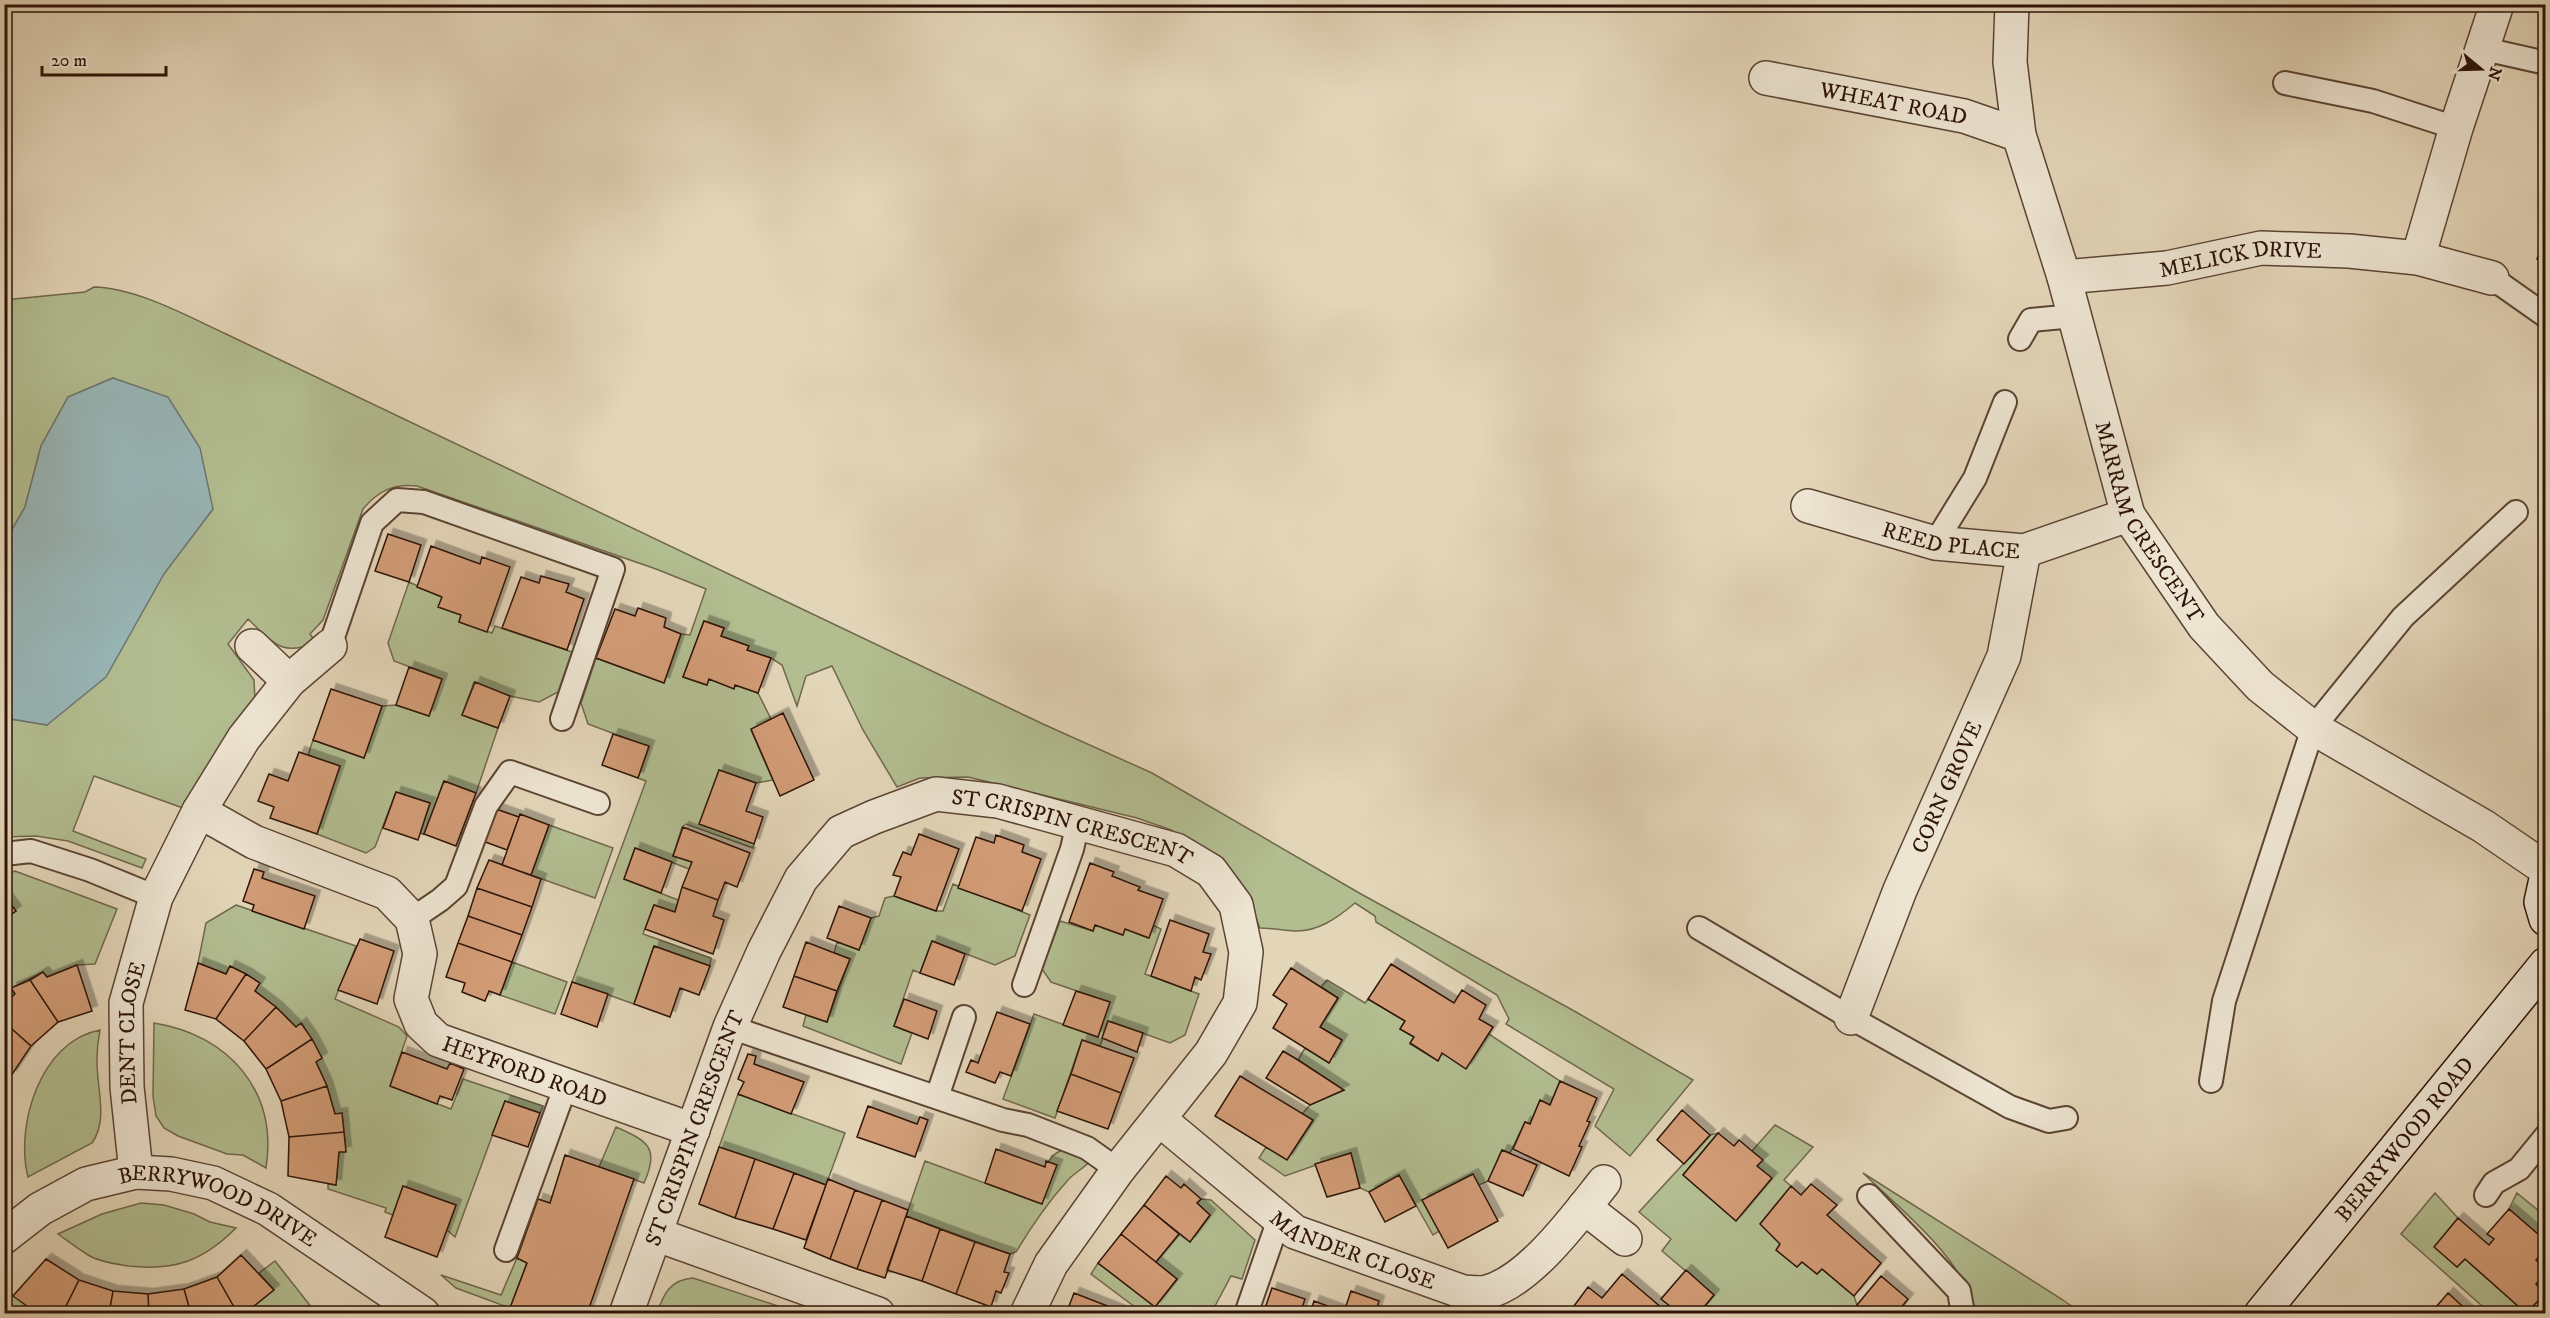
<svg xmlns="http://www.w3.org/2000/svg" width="2550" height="1318" font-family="'IM FELL DW Pica',serif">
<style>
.green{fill:#b2bd90;stroke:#70684c;stroke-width:1.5}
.water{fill:#98b6b7;stroke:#6e7571;stroke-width:1.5}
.building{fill:#d29c76;stroke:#2e1307;stroke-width:1.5;filter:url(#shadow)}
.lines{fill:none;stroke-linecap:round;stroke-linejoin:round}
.lane-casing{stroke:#5b4433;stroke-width:26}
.street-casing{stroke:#5b4433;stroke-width:36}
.secondary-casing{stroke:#2e1307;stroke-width:36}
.lane{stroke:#ede4d1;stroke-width:22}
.street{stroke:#ede4d1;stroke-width:33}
.secondary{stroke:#ede4d1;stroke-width:33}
.labels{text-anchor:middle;stroke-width:4.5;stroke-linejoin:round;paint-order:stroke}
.street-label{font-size:22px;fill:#2e1307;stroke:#ede4d1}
</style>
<defs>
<filter id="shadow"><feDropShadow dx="5.5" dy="-5.5" stdDeviation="0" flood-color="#0004"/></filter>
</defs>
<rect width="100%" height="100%" fill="#e3d5b8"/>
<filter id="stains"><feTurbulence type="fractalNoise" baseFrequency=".00333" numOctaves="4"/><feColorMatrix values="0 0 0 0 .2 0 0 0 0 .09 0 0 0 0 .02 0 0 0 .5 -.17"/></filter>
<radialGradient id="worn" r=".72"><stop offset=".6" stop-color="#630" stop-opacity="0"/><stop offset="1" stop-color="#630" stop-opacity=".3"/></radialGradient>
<path class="green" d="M94,287C137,288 187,316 226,334L1043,724L1152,773L1361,894L1576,1012L1693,1080L1630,1156L1595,1126L1614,1089L1506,1024L1509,1019L1497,995L1376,922L1375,916L1355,903C1337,918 1318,932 1294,931C1282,930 1271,928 1260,928L1247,896L1200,847L1171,830L1137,818L968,777L920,778L897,787L863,730L832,666L806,676L797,706L782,665L771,658L747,650L748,646L721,636L724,628L704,621L683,677L706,685L709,679L734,688L735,685L758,693L771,719L751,730L773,780L756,783L719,770L754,844L753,848L686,824L682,827L673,856L692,862L689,869L635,848L624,879L678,900L675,912L654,905L643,934L711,958L710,966L654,946L634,1004L572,982L646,781L638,778L649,747L588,724L581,703L596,658L664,683L681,634L690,635L706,589L656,569L417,486C394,483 378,491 363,509L323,620L310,634L316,642C282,658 272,642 248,619L228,644L254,680L255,701L183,808L94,776L73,831L146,859L142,868L68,841L36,836L5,837V718L47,725L213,509L113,378L68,397L41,446L25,507L5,542L4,300L85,292Z
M409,582L442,597L439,607L461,615L459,622L492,633L495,626L572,652L558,692L539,702L510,696L474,682L462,715L498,728L476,793L444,781L424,834L420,833L430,803L396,792L375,847L366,853L317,834L340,766L308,755L313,740L364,758L382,706L396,705L429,716L442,679L394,661L388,643Z
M549,825L613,848L595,898L531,875Z
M15,871L117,909L95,964L77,965L47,977L43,972L11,988L15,994L5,1004L4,919L16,911L4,895L5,875Z
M953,884L1030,915L1015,956L995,965L932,941L920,973L913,970L894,1026L912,1033L901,1064L803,1026L806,1015L827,1022L850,959L834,953L837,942L859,950L871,918L879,916L885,898L894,896L936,911H943Z
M236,905L356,946L335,999L399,1027L407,1036L390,1086L451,1109L463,1079L543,1106L540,1113L505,1101L455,1237L447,1230L456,1205L403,1186L393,1215L385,1212L386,1208L328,1189V1184L336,1185L339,1152L346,1151L342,1113L335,1114L327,1086L316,1062L322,1058L302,1024L296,1027L276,1007L255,991L246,974L230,966L226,974L198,963L206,923Z
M1060,921L1093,931L1095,925L1122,935L1125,929L1148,938L1153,925L1161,929L1145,974L1199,994L1185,1035L1170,1043L1109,1021L1100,1046L1082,1040L1055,1118L1003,1099L1034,1014L1098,1037L1109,1002L1051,982L1042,969Z
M512,962L567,982L555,1014L500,995Z
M1327,980L1365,1003L1368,999L1405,1021L1400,1029L1414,1037L1410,1044L1438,1061L1442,1053L1489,1034L1560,1081L1550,1105L1540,1100L1530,1124L1525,1122L1510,1153L1502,1150L1488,1181L1479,1185L1472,1174L1422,1200L1439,1231L1433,1235L1399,1175L1369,1192L1360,1188L1350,1153L1285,1176L1259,1158L1266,1147L1287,1159L1313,1121L1302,1114L1310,1105L1344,1090L1298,1060L1305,1048L1329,1063L1342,1040L1320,1027L1338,998L1321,987Z
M154,1023C229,1035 278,1091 266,1168L243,1155L227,1154L178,1136L164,1128L156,1116L153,1096Z
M100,1030C98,1040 97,1049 97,1059C96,1087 109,1119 92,1143L28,1177C15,1126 40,1041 100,1030Z
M738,1094L845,1133L826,1185L719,1147Z
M1775,1125L1813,1147L1784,1180L1791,1186L1780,1244L1797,1266L1802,1262L1817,1274L1822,1269L1854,1296L1857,1305L1867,1313H1698L1714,1295L1662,1251L1671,1239L1639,1212L1710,1135L1718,1133L1683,1175L1735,1220L1771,1178L1757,1166L1762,1160L1752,1151Z
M616,1127C648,1141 660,1148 644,1183L599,1167Z
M1063,1150L1077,1154L1089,1162C1083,1169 1074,1173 1068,1180C1048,1202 1031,1227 1016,1252L1010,1254L906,1216L925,1161L1042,1204C1044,1184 1040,1157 1063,1150Z
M1863,1173L2063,1300L2081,1313H1977C1960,1255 1905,1214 1863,1173Z
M2435,1193L2458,1218L2435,1247L2457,1267L2465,1259L2518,1306L2530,1309L2536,1284L2545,1273V1313H2490L2401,1234Z
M2517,1193L2545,1216V1241L2509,1209Z
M1201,1199L1211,1200L1255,1240L1242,1279L1231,1276L1214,1308L1226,1313H1143L1091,1274L1098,1263L1155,1307L1177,1279L1156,1262L1179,1234L1190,1242L1210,1215L1197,1203Z
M141,1203L164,1205L194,1214L210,1222L236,1228C203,1261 175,1271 128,1266C116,1264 99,1262 88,1255C78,1249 68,1241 58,1234L102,1214Z
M517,1258L527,1263L510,1308L456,1288L441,1275L501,1295Z
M275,1261L316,1313L244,1314L274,1290L259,1273Z
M693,1278L799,1313H657C664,1293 670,1280 693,1278Z
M9,1292L38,1313H5L4,1297Z"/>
<path class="water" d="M113,378L168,397L200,448L213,509L164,574L106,677L47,725L5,718V542L25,507L41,446L68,397Z"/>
<path class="building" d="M2546,235V262L2537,259Z
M388,534L421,545L409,582L375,571Z
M431,546L480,564L482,557L510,567L487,632L459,622L461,615L438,607L442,597L417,587Z
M541,576L569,584L566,592L584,599L567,650L502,628L521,577L539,583Z
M638,608L666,618L664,627L681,634L664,683L596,658L615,609L635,616Z
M704,621L724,628L721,636L749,646L747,650L771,658L758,693L735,685L734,689L709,679L707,685L683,677Z
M409,667L442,679L429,716L396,705Z
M475,682L510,696L498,728L462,715Z
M331,689L382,706L364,758L313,740Z
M783,713L814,780L780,796L751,729Z
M613,734L649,746L638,778L602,765Z
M299,752L340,766L317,834L270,818L274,807L258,801L269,774L288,781Z
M719,770L756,783L746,811L763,817L754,844L699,824Z
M444,781L476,793L456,846L424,834Z
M396,792L430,803L418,840L383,828Z
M473,801L519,817L507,850L461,833Z
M520,814L549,825L531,875L502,865Z
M683,827L750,853L737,887L725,882L718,900L682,887L692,862L673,856Z
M919,834L959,849L936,911L894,896L901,877L893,875L903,852L911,855Z
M996,835L1024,845L1022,852L1041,859L1022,911L958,888L976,837L994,843Z
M635,848L672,862L661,893L624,879Z
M489,860L541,879L532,907L477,888Z
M1090,863L1114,872L1112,876L1140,887L1138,890L1163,899L1149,938L1125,929L1123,935L1095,925L1093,931L1069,922Z
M254,869L264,872L262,878L315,896L304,929L252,911L254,905L243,901Z
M682,887L718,900L713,916L724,920L713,954L645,929L654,905L675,912Z
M477,888L532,907L522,935L468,916Z
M4,895L16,911L4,919Z
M839,906L871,918L859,950L827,938Z
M468,916L522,935L512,962L458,943Z
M1170,920L1209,934L1203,952L1211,954L1201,980L1195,977L1191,991L1151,976Z
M360,939L394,951L377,1004L338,990Z
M932,941L965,954L954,985L920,973Z
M806,942L850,959L837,991L794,976Z
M458,943L512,962L500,995L489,991L485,1001L462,992L465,983L446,977Z
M654,946L710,966L699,995L680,988L670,1017L634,1004Z
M198,963L226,974L230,966L246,974L216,1019L185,1010Z
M1391,964L1454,1003L1462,990L1486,1005L1479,1019L1493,1027L1466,1069L1442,1053L1438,1061L1410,1043L1414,1037L1400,1029L1405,1021L1368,999Z
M77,965L92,1011L58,1022L30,980L43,972L47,977Z
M1291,968L1338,998L1320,1027L1342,1040L1329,1063L1273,1028L1287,1004L1273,995Z
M246,974L260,983L255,991L276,1007L244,1041L216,1019Z
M794,976L837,991L827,1022L783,1007Z
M30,980L58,1022L31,1046L4,1022V1004L15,994L11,988Z
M572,982L608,994L597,1027L561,1014Z
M1076,991L1110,1002L1098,1037L1063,1025Z
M904,999L937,1011L928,1039L894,1026Z
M276,1007L296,1027L301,1023L312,1039L266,1069L244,1041Z
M997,1012L1030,1024L1011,1076L1000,1072L995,1083L966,1072L971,1060L978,1063Z
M1108,1021L1143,1033L1137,1052L1102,1038Z
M4,1022L31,1046L11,1076L4,1072Z
M312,1039L322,1058L316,1062L327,1086L281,1101L266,1069Z
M1082,1040L1134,1058L1121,1093L1071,1074Z
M1283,1051L1298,1060L1344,1090L1310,1105L1266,1078Z
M402,1052L447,1069L450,1063L464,1069L452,1100L440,1096L437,1104L390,1086Z
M748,1054L756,1056L754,1064L804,1082L791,1114L738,1094L744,1082L738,1079Z
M1071,1074L1121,1093L1108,1129L1057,1111Z
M1240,1076L1313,1120L1287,1160L1215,1116Z
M1560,1081L1597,1098L1587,1121L1590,1122L1579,1146L1582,1147L1569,1176L1513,1149L1525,1122L1530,1124L1540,1100L1550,1105Z
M327,1086L335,1114L342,1113L344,1132L289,1137L281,1101Z
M505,1101L540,1113L528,1147L492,1135Z
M868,1106L917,1124L920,1117L928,1120L915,1157L857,1137Z
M1682,1110L1710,1135L1684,1164L1657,1140Z
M344,1132L346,1152H339L336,1185L288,1176L289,1137Z
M1718,1133L1734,1146L1739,1140L1752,1151L1763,1160L1757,1166L1772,1178L1736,1221L1683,1175Z
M719,1147L755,1159L735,1218L699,1204Z
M996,1149L1045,1167L1046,1161L1057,1165L1042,1204L985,1183Z
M1502,1150L1537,1165L1523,1196L1488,1181Z
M1351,1153L1360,1188L1327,1197L1315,1164Z
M565,1155L634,1179L587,1314H526L510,1308L527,1263L517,1258L538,1199L550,1203Z
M755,1159L794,1173L773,1229L735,1218Z
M794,1173L826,1185L806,1240L773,1229Z
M1473,1174L1498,1221L1448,1248L1422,1200Z
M1399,1175L1416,1206L1385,1222L1369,1192Z
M1166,1176L1181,1188L1184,1184L1201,1199L1197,1203L1210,1215L1190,1242L1144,1205Z
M828,1179L855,1190L830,1259L804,1248Z
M1811,1184L1837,1205L1827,1215L1881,1263L1854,1296L1822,1269L1817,1274L1802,1262L1797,1267L1776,1250L1780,1244L1760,1224L1791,1186L1801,1195Z
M403,1186L456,1205L437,1257L385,1237Z
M855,1190L882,1200L857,1269L830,1259Z
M882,1200L908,1210L885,1278L857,1269Z
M1144,1205L1179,1234L1156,1262L1121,1234Z
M2509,1209L2546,1241V1249L2536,1260L2546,1269V1273L2536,1284L2541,1290L2538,1301L2530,1309L2518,1306L2465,1259L2457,1267L2434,1247L2458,1218L2489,1245L2494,1239L2487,1234Z
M906,1216L940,1229L922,1281L887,1270Z
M940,1229L975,1242L956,1294L922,1281Z
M1121,1234L1177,1279L1155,1307L1098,1263Z
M975,1242L1010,1254L1004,1272L1009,1273L1001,1293L996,1291L991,1307L956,1294Z
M241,1255L274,1290L244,1314H238L217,1277Z
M46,1259L79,1280L62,1314H38L13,1296Z
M1686,1270L1714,1295L1698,1314H1680L1661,1299Z
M1622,1274L1669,1314H1575L1571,1310L1588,1287L1602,1298Z
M1881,1276L1908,1299L1896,1314H1867L1857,1305Z
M217,1277L238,1314H191L184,1289Z
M79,1280L113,1291L109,1314H62Z
M1272,1288L1305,1299L1300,1314H1263Z
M184,1289L191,1314H149L148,1294Z
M113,1291L148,1294L149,1314H109Z
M1351,1291L1379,1301L1375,1314H1310L1314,1301L1344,1312Z
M1074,1293L1128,1314H1066Z
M2448,1293L2471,1314H2430Z"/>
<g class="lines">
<defs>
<path id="lane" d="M2484,49L2546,63
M2285,83L2373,101L2456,128
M2492,278L2546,316
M2020,339L2031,320L2074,316
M1935,543L1975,478L2005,402
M330,646L372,523L397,500L424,502L613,569L562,719
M4,854L31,851L90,870L156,897
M412,919L440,900L456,886L486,806L510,772L598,803
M1699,928L1851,1018L2010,1107L2049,1121L2066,1118
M1024,985L1072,849L1078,823
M730,1027L1003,1120L1028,1125L1087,1148L1118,1170
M2211,1081L2224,1001L2313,728L2403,617L2516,512
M937,1097L964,1017
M2486,1195L2494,1183L2519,1169L2546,1136
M1869,1196L1959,1291L1963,1314
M506,1250L566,1085
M1487,1292L1488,1314
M1246,1314L1279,1219"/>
<g id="street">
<path id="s1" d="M2012,4L2010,62L2019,135L2064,277L2128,515L2204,626L2260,686L2313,728L2483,826L2546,869"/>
<path id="s2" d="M1766,78L1964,116L2019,135"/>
<path d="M2418,258L2456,128L2497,4"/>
<path id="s3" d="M2064,277L2167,268L2261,248L2349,251L2418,258L2492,278"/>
<path id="s4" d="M1808,506L1935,543L2024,551L2128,515"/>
<path d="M252,646L289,681"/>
<path id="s5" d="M199,811L254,842L387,893L412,919L420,954L411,999L421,1024L438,1040L693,1130"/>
<path id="s6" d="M1851,1018L1900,890L2004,656L2024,551"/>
<path id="s7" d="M1159,1119L1295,1232L1463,1292C1470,1292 1480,1294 1487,1292C1530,1281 1577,1216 1604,1182"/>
<path id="s8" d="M136,1172L127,1087L126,1003L156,897L199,811L244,738L289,681L330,646"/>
<path d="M1584,1207L1625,1239"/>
<path d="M655,1234L878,1314"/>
<path id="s9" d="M4,1237L40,1209L86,1184L136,1172L171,1174L213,1183L268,1209L423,1314"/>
<path id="s10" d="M626,1314L730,1027L764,951L801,879L841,832L874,817L936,794L998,801L1176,850L1211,871L1236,905L1246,952L1240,1003L1211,1053L1118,1170L1051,1264L1027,1314"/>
</g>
<g id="secondary">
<path d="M2546,879L2541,902L2546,919"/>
<path id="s11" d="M2261,1314L2546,964"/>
</g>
</defs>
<use href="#lane" class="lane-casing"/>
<use href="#street" class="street-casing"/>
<use href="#secondary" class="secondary-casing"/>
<use href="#lane" class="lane"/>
<use href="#street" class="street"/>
<use href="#secondary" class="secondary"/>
</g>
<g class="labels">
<g class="street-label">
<text dy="8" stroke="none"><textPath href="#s2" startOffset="130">WHEAT ROAD</textPath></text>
<text dy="8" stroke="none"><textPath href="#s3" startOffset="178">MELICK DRIVE</textPath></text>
<text dy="8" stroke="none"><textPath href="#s1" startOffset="542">MARRAM CRESCENT</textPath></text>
<text dy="8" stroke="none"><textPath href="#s4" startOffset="148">REED PLACE</textPath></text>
<text dy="8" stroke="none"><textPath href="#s6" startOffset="250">CORN GROVE</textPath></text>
<text dy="8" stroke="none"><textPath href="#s10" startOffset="774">ST CRISPIN CRESCENT</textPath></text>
<text dy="8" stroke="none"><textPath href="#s8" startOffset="140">DENT CLOSE</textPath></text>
<text dy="8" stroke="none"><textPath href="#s5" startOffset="466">HEYFORD ROAD</textPath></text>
<text dy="8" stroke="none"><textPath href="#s10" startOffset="198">ST CRISPIN CRESCENT</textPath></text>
<text dy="8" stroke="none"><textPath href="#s11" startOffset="226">BERRYWOOD ROAD</textPath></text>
<text dy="8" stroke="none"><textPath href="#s9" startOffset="238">BERRYWOOD DRIVE</textPath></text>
<text dy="8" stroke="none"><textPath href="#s7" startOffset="237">MANDER CLOSE</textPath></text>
</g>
</g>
<rect width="2550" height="1318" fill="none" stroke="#e3d5b8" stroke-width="24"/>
<rect x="6" y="6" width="2538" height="1306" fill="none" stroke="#2e1307" stroke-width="3"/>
<rect x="12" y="12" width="2526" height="1294" fill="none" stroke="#2e1307" stroke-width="1.5"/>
<g transform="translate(2481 69) rotate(109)" stroke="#ede4d1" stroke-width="4.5" paint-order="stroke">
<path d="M0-4.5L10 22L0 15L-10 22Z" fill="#2e1307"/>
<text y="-9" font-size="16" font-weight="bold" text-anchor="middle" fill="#2e1307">N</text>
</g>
<path d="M42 66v9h124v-9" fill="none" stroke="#2e1307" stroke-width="3"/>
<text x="51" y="66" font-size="18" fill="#2e1307" stroke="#ede4d1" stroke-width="4.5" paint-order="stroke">20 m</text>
<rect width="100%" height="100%" filter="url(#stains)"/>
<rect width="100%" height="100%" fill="url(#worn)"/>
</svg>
